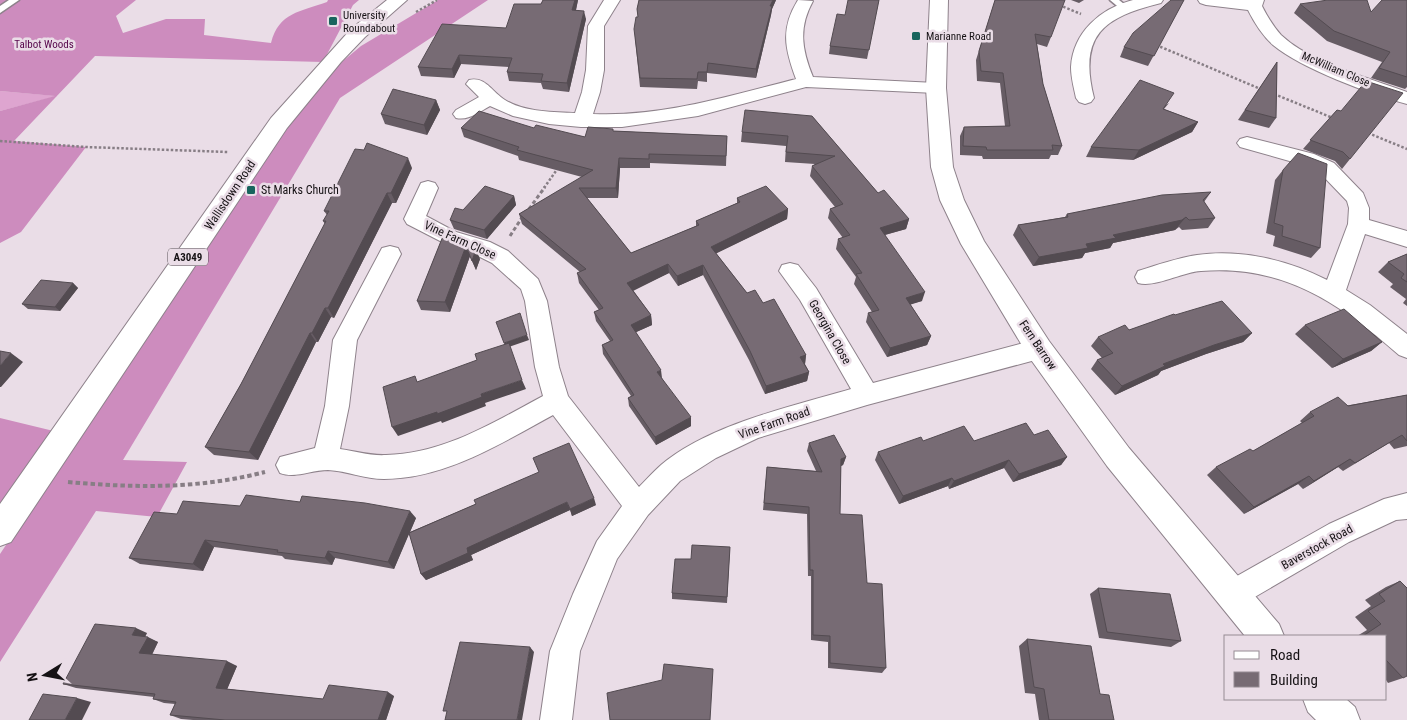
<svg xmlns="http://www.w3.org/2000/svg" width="1407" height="720" font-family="'Roboto Condensed',sans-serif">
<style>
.green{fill:#dea5d0}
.forest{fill:#cd8cbe}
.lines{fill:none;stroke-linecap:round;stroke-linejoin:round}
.lane-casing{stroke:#8e828b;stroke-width:3}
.street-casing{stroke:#8e828b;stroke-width:2}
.secondary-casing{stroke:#8e828b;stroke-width:2}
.primary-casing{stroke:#8e828b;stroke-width:2}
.path-far2{stroke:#877e85;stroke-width:2.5;stroke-dasharray:2.5 2;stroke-linecap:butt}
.path-far1{stroke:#877e85;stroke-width:3;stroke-dasharray:4 2.5;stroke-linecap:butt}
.path{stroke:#877e85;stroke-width:4;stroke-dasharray:4.5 3;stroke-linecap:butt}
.lane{fill:#fff;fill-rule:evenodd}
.street{fill:#fff;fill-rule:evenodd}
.secondary{fill:#fff;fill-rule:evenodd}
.primary{fill:#fff;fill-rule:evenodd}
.wall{fill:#665c64}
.shaded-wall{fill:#534b51}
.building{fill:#776b74;stroke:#534b51}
.poi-dot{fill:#18645d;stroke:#eadde7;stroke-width:2}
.labels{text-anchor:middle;stroke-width:5;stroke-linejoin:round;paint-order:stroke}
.far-poi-label{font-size:11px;fill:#161215;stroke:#eadde7;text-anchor:start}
.far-park-label{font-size:11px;fill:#56064b;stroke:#eadde7}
.far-street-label{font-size:11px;fill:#161215;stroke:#eadde7}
.shield{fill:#eadde7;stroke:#564f54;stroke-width:1}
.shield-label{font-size:11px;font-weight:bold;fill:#161215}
.poi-label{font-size:12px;fill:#161215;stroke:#eadde7;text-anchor:start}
.street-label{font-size:12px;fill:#161215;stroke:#eadde7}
</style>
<rect width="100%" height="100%" fill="#eadde7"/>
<path class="green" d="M0,91L57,96L0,111Z"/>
<path class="forest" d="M0,0H136L116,16L123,33L166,19H205L204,35L271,43C279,12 300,12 327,2L328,0H359L353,5L323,62L95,56L14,141L86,147L21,232L0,243V111L55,96L0,91Z
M438,0H488L340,98L123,460L187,462L157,517L96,511L0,662V554L285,127L331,71L361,46Z
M0,418L66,434L0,531Z"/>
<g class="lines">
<defs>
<path id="lane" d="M9,0H19L0,13V6Z
M1110,0H1119L1129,8L1122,10Z"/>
<path id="street" d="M604,0H620L604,26V70L600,92L593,114C662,117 729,96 796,79C785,49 780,29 798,0L813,1C798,28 802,50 813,77L936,83L942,84L945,88L942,92L936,93L806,87L698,116L622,127H581L549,124L513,116L490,106C479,112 468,121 456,118L453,114L456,110L479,97L466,84L469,80C485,76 492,92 505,100C524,112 553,112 575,113L582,92L586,70L588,26Z
M1133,0H1163L1161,3C1104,17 1078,35 1094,98L1091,102L1085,104L1079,102L1076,98C1074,88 1071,78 1071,67C1073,32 1101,8 1133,0Z
M1198,0H1264L1262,6C1267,16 1273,26 1281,35C1312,64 1367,77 1407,92V104C1370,94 1302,69 1273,45C1262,35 1254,22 1248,10L1206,5L1200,3Z
M1247,137L1314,154L1334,163L1363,193L1369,208V220L1407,231V247L1365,234L1346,290L1370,305L1407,334V358L1399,355C1340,303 1282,264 1201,271C1182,272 1155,288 1138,283L1135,277L1138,271C1157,265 1177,258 1197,255C1242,249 1288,260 1327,280L1348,224L1349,208L1347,201L1320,173L1300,164L1240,147L1237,143L1240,139Z
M428,181L435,183L438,188L426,216L456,232L490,242L508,251L538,279L547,301L559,367L568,396L639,487C646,480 653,472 661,465C710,424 790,407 851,389L800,300L779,271L782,265L790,263L798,265L816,288L873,383L1039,339L1047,342L1051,349L1047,356L1039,359L867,405L758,438L716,458L680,481L648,515L617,559L580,651L572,720H540L550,651L573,594L597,541L622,506L553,415C502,443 445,479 384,479C365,479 347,471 328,470C311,470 295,479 280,473L276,465L280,457L315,448L325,406L333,340L382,248L390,246L398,248L401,254L357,340L349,406L340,449C355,451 370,456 386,455C444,454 494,422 543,396L535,367L525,301L521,289L492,263L474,254L442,242L407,224L404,219L421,183Z
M1407,493V519L1396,520L1349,542L1241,605L1231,609L1221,605L1217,595L1221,585L1329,524L1384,499Z"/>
<path id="secondary" d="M930,0H948L946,88L953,167L964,200L984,241L1049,341L1129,448L1279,624L1284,636H1245L1107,466L1029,357L961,244L940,200L931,167L926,88Z
M1303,699H1346L1355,707L1360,720H1316L1308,712Z"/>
<path id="primary" d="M387,0H407L365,37L341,62L287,128L11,542L0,546V504L271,118L351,29Z"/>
</defs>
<use href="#lane" class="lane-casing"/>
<use href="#street" class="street-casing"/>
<use href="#secondary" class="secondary-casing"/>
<use href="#primary" class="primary-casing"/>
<path class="path-far2" d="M1059,5L1081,14
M416,12L437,0
M1156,45L1263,90
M1274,94L1333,118
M1368,133L1407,149
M0,141L86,147L228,152
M544,188L558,168"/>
<path class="path-far1" d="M529,209L545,187
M510,236L523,216"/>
<path class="path" d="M68,482C135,488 199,489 265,472"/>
<use href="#lane" class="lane"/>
<use href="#street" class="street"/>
<use href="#secondary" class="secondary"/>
<use href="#primary" class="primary"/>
</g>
<path class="wall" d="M543,0H578L576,10L586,19L569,92L543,89L541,83L509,81L507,72L509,67L461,64L454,78L421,76L418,67L506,28L541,4Z
M639,0H776L772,9L771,15L756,78L707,73V82L698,81L697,89L640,87L635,38L638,17L637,9Z
M879,0L867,59L829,54L830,46L845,15Z
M995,0L1051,37L1047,47L1037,44L1043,84L1062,146L1058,155H1051L1049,159H983L982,156L960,155V136L964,127L1005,126L1000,83L977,81L976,60Z
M1071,0H1084L1079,3Z
M1184,0L1148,66L1120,57L1124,47Z
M1407,0V87L1405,89L1371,78L1382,62L1327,41L1294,13L1300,4L1371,12Z
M1277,62L1276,118L1269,128L1238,120Z
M436,100L440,110L427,135L385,124L381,114Z
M1169,103L1164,109L1198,122L1192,132L1133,160L1086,157L1091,147Z
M1337,110L1350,159L1342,169L1335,161L1303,149Z
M812,116L878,193L909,219L906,229L885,235L922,301L910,304L931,336L927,345L887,357L866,322L868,313L872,312L854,284L856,277L836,249L838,239L843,238L828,218L830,209L835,207L810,176L812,166L815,164L785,162L786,146L741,142L742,132Z
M461,128H534L585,137L613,129V131L727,136L726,166L650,163V168H620L618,198H587L631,253L696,226V221L737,203V198L788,209L787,219L716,253L747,293L763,303L806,355L805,364L809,372L807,381L765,394L749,360L703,275L678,286L669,273L633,290L651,315L652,325L636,332L662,378L691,426L656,445L629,406L628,398L631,396L603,354L602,345L610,341L596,321L594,312L599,310L579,283L577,273L580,272L522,224L519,214L582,177L519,160L518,156L464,137Z
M412,168L396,203H392L334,318L331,317L318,342H316L258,460L214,455L205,447L241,384L325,224L323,221L327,215L324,211Z
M1283,170L1320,248L1311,258L1273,246L1275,236L1266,233L1275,180Z
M1211,192L1204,202L1215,218L1208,228L1182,230L1179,227L1175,230L1113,243L1110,248L1085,253L1082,258L1033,266L1013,235L1018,225L1065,217L1067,214Z
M514,196L516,205L487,239L454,229L450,220L463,210Z
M443,236L480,259L476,270L470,256L450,312L421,310L417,301Z
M1407,254V306L1403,303L1406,299L1390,287L1393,284L1378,272L1388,262Z
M73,283L78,288L60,311L28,309L22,304Z
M1175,315L1252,333L1243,342L1206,354L1161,371L1158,375L1115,395L1091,369L1097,360L1102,358L1091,346L1098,337L1129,330Z
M1305,325L1382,342L1371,351L1332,368L1295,334Z
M1407,395V446L1394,449L1389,443L1343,471L1338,467L1303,489L1298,484L1244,514L1207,475L1216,467L1253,451L1302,423L1300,421L1310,412Z
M1034,435L1067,457L1061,465L1013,482L1004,468L949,489L948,486L899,504L875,460L878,452L923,441H974Z
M809,443L846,457L843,465L841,466L840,514L867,583L886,668L882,673L828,668V642L811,640V576H808L807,514L763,510L767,467L816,471L807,451Z
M476,504L596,505L572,516L570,510L471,555L473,560L426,580L421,574L409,533L394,569L335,558L332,565L285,559L282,556L214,547L203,571L140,564L129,558L240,506L416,518L410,532Z
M730,547L727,603L672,599V593L691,559Z
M1400,581L1403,678L1388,683L1386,680V636H1357L1367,630L1355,617L1371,606L1365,600L1386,587Z
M1098,588L1181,641L1171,647L1099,638L1090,594Z
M147,633L145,637L158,642L152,655L237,666L227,689L323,699L394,696L386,720H193L181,719L170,715L175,704L164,703L153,699L154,697L76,688L63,684Z
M1027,639L1100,694L1114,720H1039L1035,694L1025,693L1019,646Z"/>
<path class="shaded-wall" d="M575,0H578L574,19L572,10Z
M773,0H776L772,9L771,15L756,78V69L770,6Z
M584,11L586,19L569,92L567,83Z
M459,55L461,64L454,78L452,69Z
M436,100L440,110L427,135L424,125Z
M1198,122L1192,132L1133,160L1139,150Z
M408,158L412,168L396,203L391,193Z
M619,158L620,168L618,198L616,188Z
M387,193L392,203L334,318L328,308Z
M514,196L516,205L487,239L484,230Z
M788,209L787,219L711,256V247Z
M1186,217L1175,230L1113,243L1110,248L1085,253L1082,258L1033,266L1039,257L1086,244L1113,235Z
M909,219L906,229L877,237L880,228Z
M466,246L470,256L450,312L445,302Z
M476,249L480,259L476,270L472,261Z
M668,264L669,273L629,293L627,283Z
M703,265V275L678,286L677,276Z
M73,283L78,288L60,311L55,307Z
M925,292L922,301L903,307L906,298Z
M325,308L331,317L318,342L312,333Z
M651,315L652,325L632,334L631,325Z
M310,333L316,342L258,460L249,452Z
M1252,333L1243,342L1206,354L1161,371L1158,375L1115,395L1122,386L1163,364L1214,345Z
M527,335L529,340L506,348L504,343Z
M931,336L927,345L887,357L890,348Z
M1382,342L1371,351L1332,368L1343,359Z
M11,353L23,362L1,387H0V366Z
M806,355L805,364L800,357Z
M661,370L662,378L657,372Z
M809,372L807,381L765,394L766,386Z
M522,380L526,389L485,403L486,406L442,423L441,421L398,436L392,427L481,394Z
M691,417V426L656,445L655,437Z
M846,457L843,465L838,467L841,459Z
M1067,457L1061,465L1013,482L1019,474Z
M1350,459L1338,467L1303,489L1314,481Z
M1009,460L1004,468L949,489L954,481Z
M1309,476L1298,484L1244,514L1254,507Z
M952,478L948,486L899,504L903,496Z
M594,498L596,505L572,516L570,509Z
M567,502L570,510L471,555L473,560L426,580L421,574L467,548Z
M410,511L416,518L394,569L388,562Z
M205,540L214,547L203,571L193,564Z
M328,551L335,558L332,565L325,558Z
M136,628L147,633L143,640L132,635Z
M148,637L158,642L150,658L139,653Z
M530,647L534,652L522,720H517Z
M227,661L237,666L226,692L216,688Z
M388,692L394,696L386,720H378Z
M77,698L91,702L82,720H65Z"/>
<path class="building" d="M543,0H575L572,10L584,11L567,83L541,81L543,74L507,72L512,58L459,55L452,69L418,67L442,24L506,28L514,4H541Z
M639,0H773L770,6H772L756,69L708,63L707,72H698L697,79L640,78L634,29L636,17H638L637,9Z
M848,0H879L869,50L830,46L837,14L845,15Z
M995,0H1065L1051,37L1035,34L1043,84L1062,146L1052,145L1053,150H987L986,147L963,146L964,127L1010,126L1003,73L981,71L979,51Z
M1171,0H1184L1154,56L1124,47L1133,33Z
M1328,0H1367L1371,12L1382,0H1407V77L1379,68L1390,52L1334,31L1300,4Z
M1277,62L1276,118L1245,110Z
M1140,80L1174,93L1163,109L1198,122L1139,150L1091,147Z
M1366,81L1403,93L1350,159L1343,152L1310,140L1337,110L1341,111Z
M393,89L436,100L424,125L381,114Z
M745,110L812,116L878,193L884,190L909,219L880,228L925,292L906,298L931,336L890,348L868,313L879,310L856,274L862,273L838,239L850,235L830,209L843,204L812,166L835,156L786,152L788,136L742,132Z
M479,111L534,128L536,125L585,137L588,127L613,129V131L727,136L726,156L649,154V159L619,158L616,188H579L631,253L699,225L696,221L740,202L737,198L766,186L788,209L711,247L747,293L755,290L763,303L774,299L806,355L800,357L809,372L766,386L750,351L703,265L677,276L668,264L627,283L651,315L631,325L661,370L657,372L691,417L655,437L628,398L634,395L602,345L613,340L594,312L603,308L577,273L586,269L519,214L593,170L517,150L519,147L461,128Z
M367,143L408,158L391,193H387L328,308H325L312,333H310L249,452L205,447L241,384L326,221H323L329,211H324L355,149L364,150Z
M1298,153L1327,164L1320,248L1282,236L1283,226L1274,223L1283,170Z
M485,186L514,196L484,230L450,220L455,208L463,210Z
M1211,192L1203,200L1215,218L1189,220L1186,217L1182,220L1113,235L1116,238L1086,244L1088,248L1039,257L1018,225L1068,217L1067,214L1162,195Z
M443,236L476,249L472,261L466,246L445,302L417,301Z
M1407,254V282L1401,278L1404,274L1388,262Z
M41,280L73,283L55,307L22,304Z
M1222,301L1252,333L1214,345L1163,364L1165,366L1122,386L1097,360L1113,353L1098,337L1125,325L1129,330L1174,314L1175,315Z
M1344,309L1382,342L1343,359L1305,325Z
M520,313L527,335L504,343L496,322Z
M509,343L522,380L481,394L482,397L437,414V412L392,427L383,387L415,376L417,382L477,360L475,354Z
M0,351L11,353L0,366Z
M1407,395V441L1402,435L1355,463L1350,459L1314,481L1309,476L1254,507L1216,467L1250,449L1253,451L1314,416L1310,412L1338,397L1348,406Z
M1026,423L1034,435L1048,430L1067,457L1019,474L1009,460L954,481L952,478L903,496L878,452L921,437L923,441L964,426L974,441Z
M834,435L846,457L841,459L840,514L862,515L867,583L882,584L886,668L830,663V636L813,635V570H810L809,507L764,503L767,467L822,472L809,443Z
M569,443L594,498L570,509L567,502L467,548L468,553L421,574L409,533L476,504L474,500L539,472L533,458Z
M246,495L300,502L302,496L365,503L410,511L388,562L328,551L325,558L277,552L278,550L205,540L193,564L129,558L154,512L177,514L183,501L240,506Z
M692,545L730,547L727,597L672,593L675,559H691Z
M1400,581L1407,588V676L1403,678L1386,660V636H1363L1381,624L1368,611L1385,601L1379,594Z
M1098,588L1170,594L1181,641L1107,632Z
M95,624L136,628L132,635L148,637L139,653L227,661L216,688L323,699L329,685L388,692L378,720H225L170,715L176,702L153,699L155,694L63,684Z
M1027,639L1091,646L1100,694L1109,695L1114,720H1049L1044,689L1034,687Z
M460,642L530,647L517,720H445L447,711H443Z
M664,664L713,669L710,720H610L607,693L662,680Z
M43,694L77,698L65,720H29Z"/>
<g class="poi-dot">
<rect x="328" y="16" width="10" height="10" rx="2.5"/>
<rect x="911" y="31" width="10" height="10" rx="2.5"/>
<rect x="246" y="185" width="10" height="10" rx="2.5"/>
</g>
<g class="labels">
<g class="far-poi-label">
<text x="343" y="19">University<tspan x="343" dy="13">Roundabout</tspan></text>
<text x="926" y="40">Marianne Road</text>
</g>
<g class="far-park-label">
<text x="44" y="48">Talbot Woods</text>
</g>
<g class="far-street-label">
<text transform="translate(1336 69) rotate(23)" y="4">McWilliam Close</text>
</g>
<rect class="shield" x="168" y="248.5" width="40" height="17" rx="4"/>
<g class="shield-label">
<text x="188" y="261">A3049</text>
</g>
<g class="poi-label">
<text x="261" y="194">St Marks Church</text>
</g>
<g class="street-label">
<text transform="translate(230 195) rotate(-56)" y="4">Wallisdown Road</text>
<text transform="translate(460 240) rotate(24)" y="4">Vine Farm Close</text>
<text transform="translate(830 332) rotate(60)" y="4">Georgina Close</text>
<text transform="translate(1038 345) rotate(56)" y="4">Fern Barrow</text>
<text transform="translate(774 423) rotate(-19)" y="4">Vine Farm Road</text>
<text transform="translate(1317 547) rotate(-29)" y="4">Baverstock Road</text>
</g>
</g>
<rect x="1224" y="635" width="162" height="65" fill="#eadde7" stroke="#958c93"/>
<rect x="1234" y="651" width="25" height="8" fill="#ffffff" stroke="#958c93"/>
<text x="1270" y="660" font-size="15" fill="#161215">Road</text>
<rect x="1234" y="672" width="25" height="15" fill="#776b74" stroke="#958c93"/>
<text x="1270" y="685" font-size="15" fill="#161215">Building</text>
<g transform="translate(45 675) rotate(260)" stroke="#eadde7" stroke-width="4" paint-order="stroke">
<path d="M0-4L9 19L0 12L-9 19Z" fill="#161215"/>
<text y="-8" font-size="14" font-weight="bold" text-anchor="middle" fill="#161215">N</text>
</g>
</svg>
